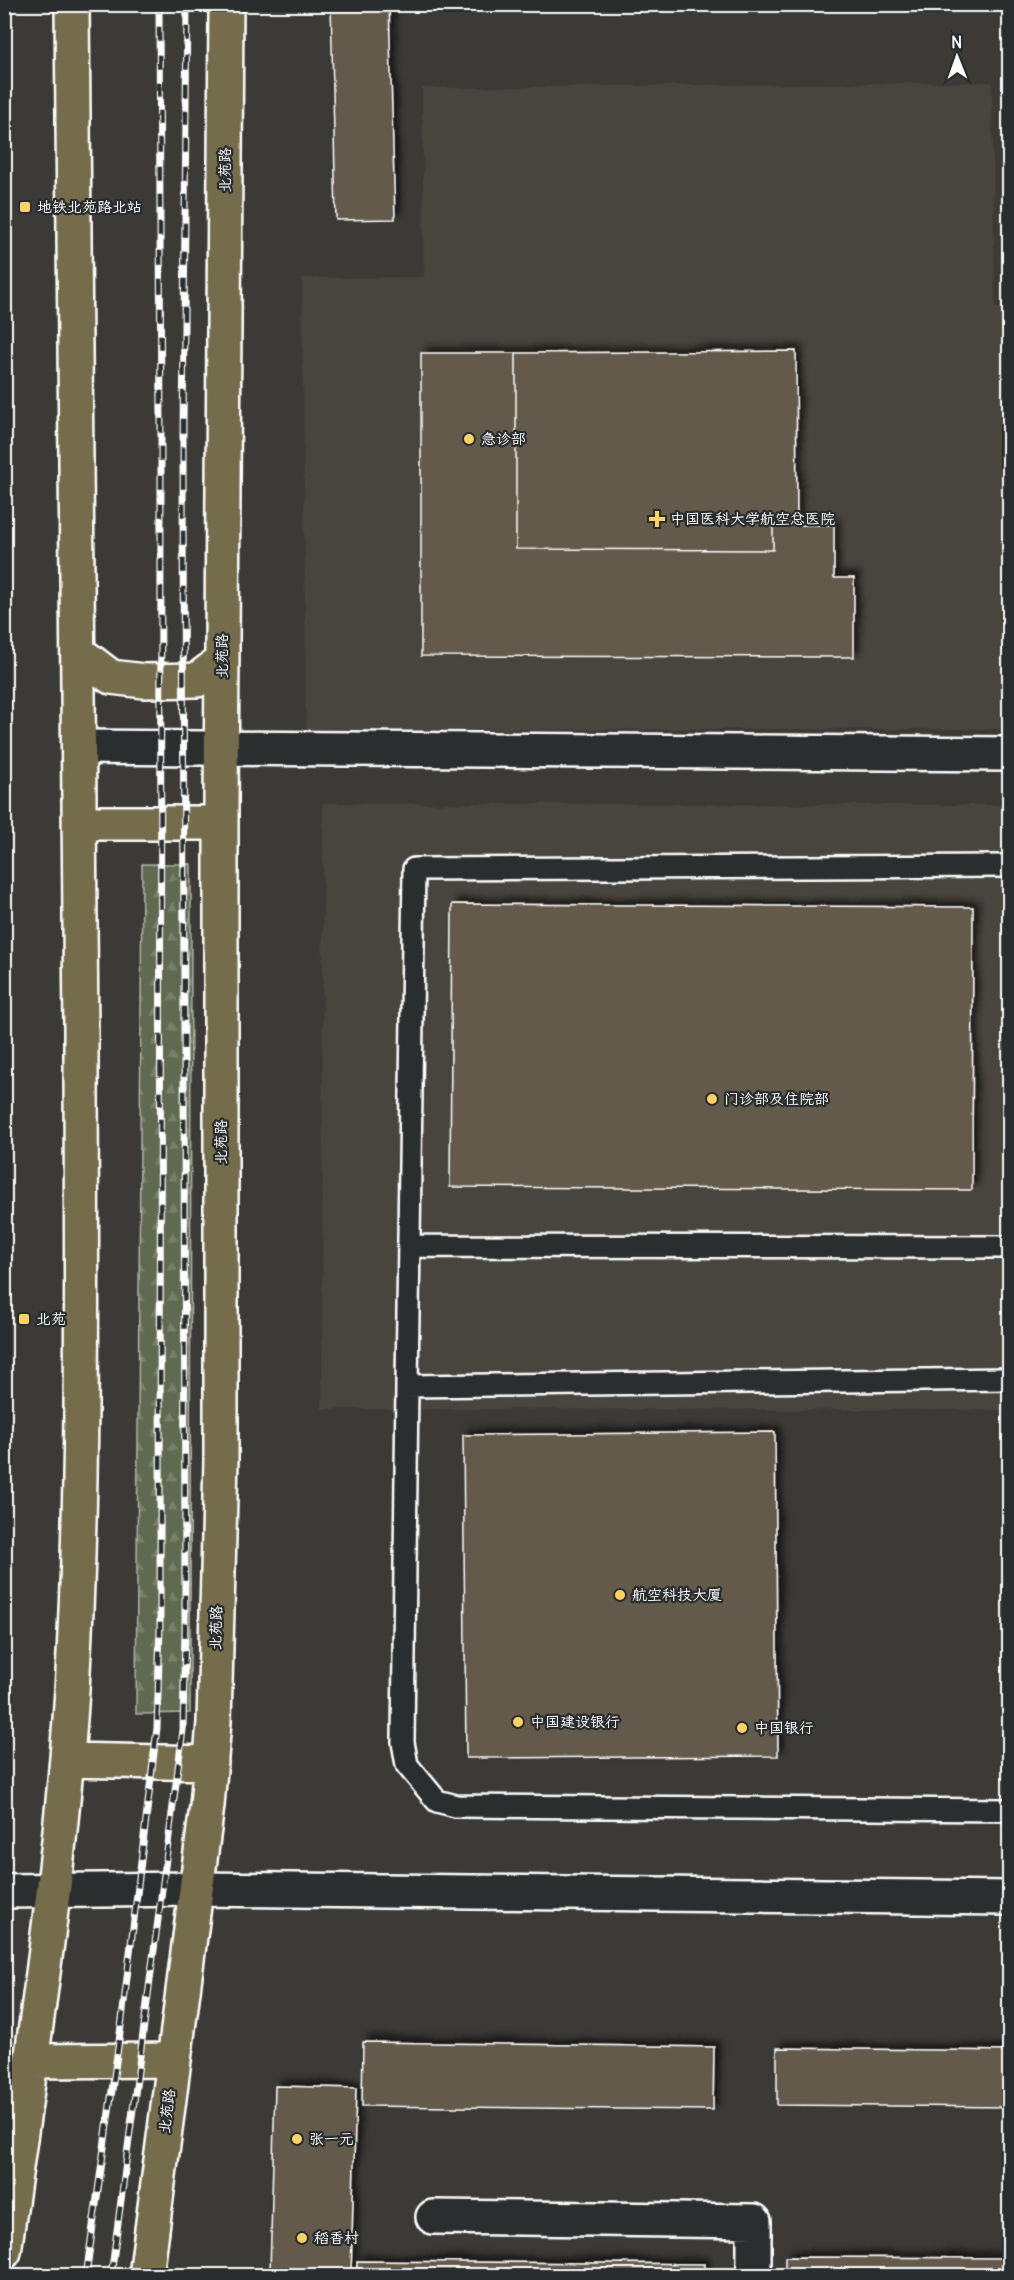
<svg xmlns="http://www.w3.org/2000/svg" width="1014" height="2280" font-family="Delius,'LXGW WenKai TC',sans-serif">
<style>
.built{fill:#47443d}
.forest{fill:url(#forest-firs);stroke:#b0b4a8;stroke-width:1.5}
.building{fill:#635a4b;stroke:#fff;stroke-width:1.5;filter:url(#shadow)}
.lines{fill:none;stroke-linecap:round;stroke-linejoin:round}
.lane-casing{stroke:#fff;stroke-width:26}
.street-casing{stroke:#fff;stroke-width:38}
.primary-casing{stroke:#fff;stroke-width:38}
.lane{stroke:#2a2d2e;stroke-width:21}
.street{stroke:#2a2d2e;stroke-width:33}
.primary{stroke:#746c4b;stroke-width:33}
.rail-casing{stroke:#fff;stroke-width:7}
.rail{stroke:#2a2d2e;stroke-width:4.5;stroke-dasharray:14;stroke-linecap:butt}
.poi-dot{fill:#ffd166;stroke:#2a2d2e;stroke-width:2}
.labels{text-anchor:middle;stroke-width:4.5;stroke-linejoin:round;paint-order:stroke}
.street-label{font-size:15px;fill:#fff;stroke:#2a2d2e}
.poi-label{font-size:15px;fill:#fff;stroke:#2a2d2e;text-anchor:start}
</style>
<defs>
<pattern id="forest-firs" width="22" height="20" patternUnits="userSpaceOnUse" patternTransform="scale(1.5)"><rect width="22" height="20" fill="#616a51"/><path d="M5 1l3.5 6h-7zM16 11l3.5 6h-7z" fill="#79806b"/></pattern>
<filter id="shadow"><feDropShadow dx="5.5" dy="-5.5" stdDeviation="3" flood-color="#0009"/></filter>
</defs>
<rect width="100%" height="100%" fill="#3b3a37"/>
<filter id="ink" filterUnits="userSpaceOnUse"><feTurbulence type="fractalNoise" baseFrequency=".0167" numOctaves="2"/><feDisplacementMap in="SourceGraphic" scale="12" xChannelSelector="R" yChannelSelector="G"/><feConvolveMatrix kernelMatrix="1 2 1 2 8 2 1 2 1" color-interpolation-filters="sRGB"/></filter>
<g filter="url(#ink)">
<path class="built" d="M992,82L995,308H1010L1009,729L306,730L302,278L424,277L422,88Z
M323,803L1009,805V1410L322,1409Z"/>
<path class="forest" d="M142,864H191L190,1713L136,1714Z"/>
<path class="building" d="M331,4H389L395,219L336,220Z
M796,351L797,525H773V550L516,549V353Z
M421,353H516V549L773,550V525H834V578H854V657L421,656Z
M452,904L973,907L972,1190L450,1187Z
M775,1432L778,1756L466,1758L463,1435Z
M363,2042L714,2047L713,2110L362,2106Z
M777,2048L1010,2051V2107L777,2105Z
M275,2086L356,2088L351,2274L270,2272Z
M785,2257L1010,2258V2276H785Z
M357,2261L704,2264V2276H357Z"/>
<g class="lines">
<defs>
<path id="lane" d="M1010,866L414,869L407,1386L1010,1379
M409,1246L1010,1247
M407,1386L403,1742L407,1765L437,1801L456,1806L1010,1810"/>
<path id="street" d="M80,747L1010,754
M4,1891L196,1889L1010,1898
M433,2217L754,2221V2276"/>
<path id="primary" d="M78,652L111,677L144,681L197,680L222,661
M80,823H221
M67,1760L211,1763
M31,2061L174,2060
M4,2252C30,2065 60,1879 72,1690C85,1472 81,1253 81,1034C79,691 74,348 72,4
M146,2276L207,1806L214,1722L221,1460V808L226,4"/>
</defs>
<use href="#lane" class="lane-casing"/>
<use href="#street" class="street-casing"/>
<use href="#primary" class="primary-casing"/>
<use href="#lane" class="lane"/>
<use href="#street" class="street"/>
<use href="#primary" class="primary"/>
<defs>
<path id="rail" d="M86,2276L122,2019L157,1728L160,1627L161,434L159,4
M111,2276L183,1730L185,1628L183,433L187,4"/>
</defs>
<use href="#rail" class="rail-casing"/>
<use href="#rail" class="rail"/>
</g>
</g>
<g class="poi-dot">
<rect x="19" y="201" width="12" height="12" rx="3"/>
<circle cx="469" cy="439" r="6"/>
<path d="M654 510h6v6h6v6h-6v6h-6v-6h-6v-6h6z"/>
<circle cx="712" cy="1099" r="6"/>
<rect x="18" y="1313" width="12" height="12" rx="3"/>
<circle cx="620" cy="1595" r="6"/>
<circle cx="518" cy="1722" r="6"/>
<circle cx="742" cy="1728" r="6"/>
<circle cx="297" cy="2139" r="6"/>
<circle cx="302" cy="2238" r="6"/>
</g>
<g class="labels">
<g class="street-label">
<text transform="translate(225 170) rotate(-90)" y="5">北苑路</text>
<text transform="translate(222 656) rotate(-90)" y="5">北苑路</text>
<text transform="translate(221 1142) rotate(-90)" y="5">北苑路</text>
<text transform="translate(216 1628) rotate(-89)" y="5">北苑路</text>
<text transform="translate(167 2111) rotate(-83)" y="5">北苑路</text>
</g>
<g class="poi-label">
<text x="37" y="212">地铁北苑路北站</text>
<text x="481" y="444">急诊部</text>
<text x="670" y="524">中国医科大学航空总医院</text>
<text x="724" y="1104">门诊部及住院部</text>
<text x="36" y="1324">北苑</text>
<text x="632" y="1600">航空科技大厦</text>
<text x="530" y="1727">中国建设银行</text>
<text x="754" y="1733">中国银行</text>
<text x="309" y="2144">张一元</text>
<text x="314" y="2243">稻香村</text>
</g>
</g>
<rect width="1014" height="2280" fill="none" stroke="#2a2d2e" stroke-width="24"/>
<rect x="12" y="12" width="990" height="2256" fill="none" stroke="#fff" stroke-width="2" filter="url(#ink)"/>
<g transform="translate(957 57) rotate(359)" stroke="#2a2d2e" stroke-width="4.5" paint-order="stroke">
<path d="M0-4.5L10 22L0 15L-10 22Z" fill="#ffffff"/>
<text y="-9" font-size="16" font-weight="bold" text-anchor="middle" fill="#ffffff">N</text>
</g>
</svg>
